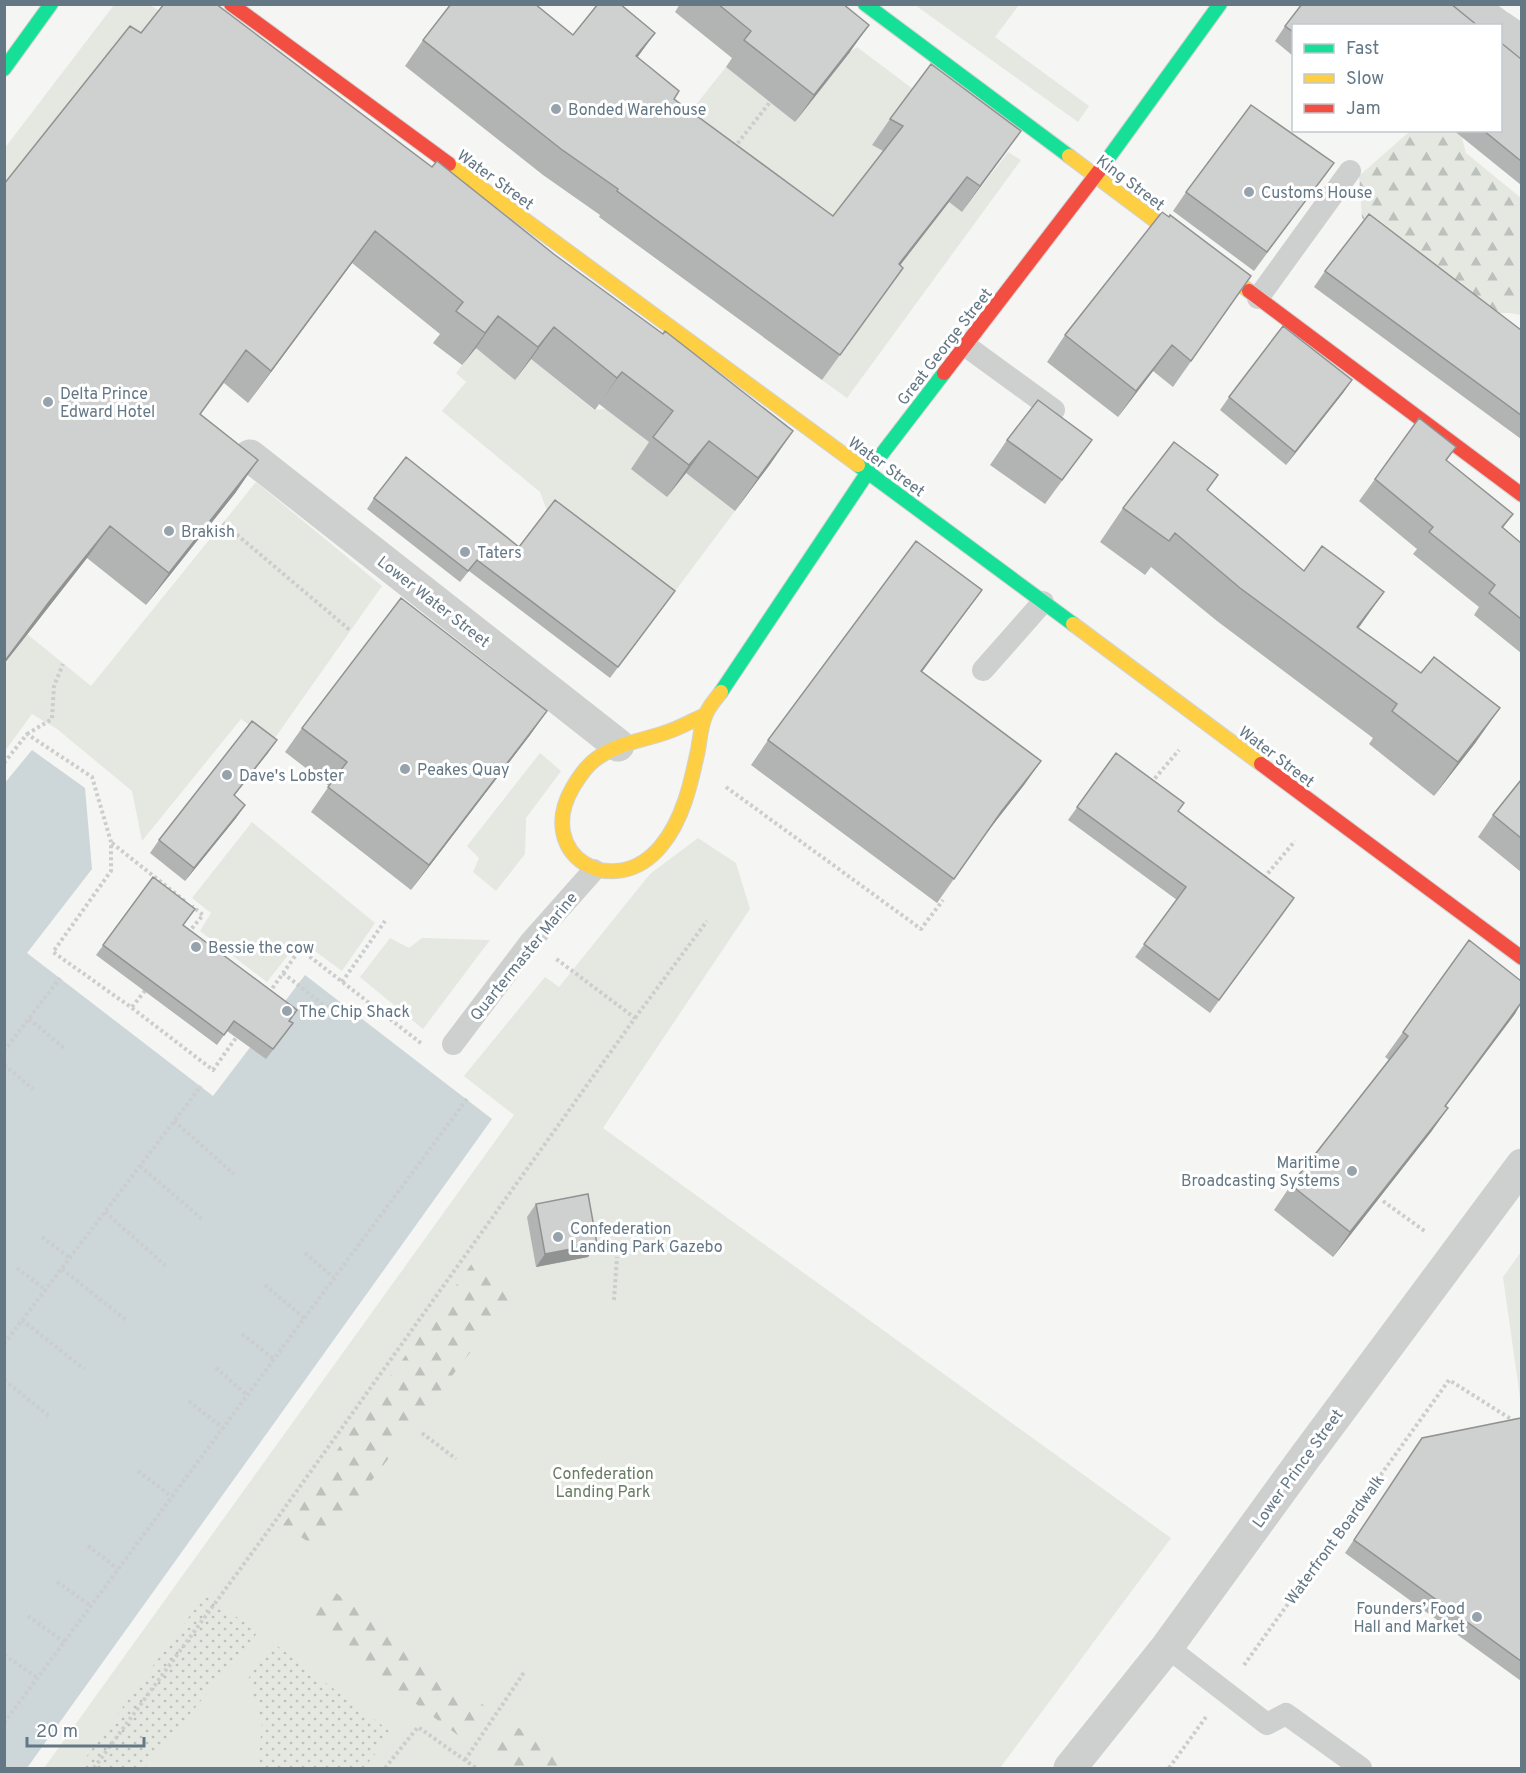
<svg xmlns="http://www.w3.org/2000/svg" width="1526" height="1773" font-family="Overpass,sans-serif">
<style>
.green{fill:#e4e8e1}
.forest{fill:url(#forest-firs)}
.garden{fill:url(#garden-dots)}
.water{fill:#cdd6d8}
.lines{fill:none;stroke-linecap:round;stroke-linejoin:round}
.fast-casing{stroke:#d1d3d3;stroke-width:16}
.slow-casing{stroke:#d1d3d3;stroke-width:16}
.jam-casing{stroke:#d1d3d3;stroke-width:16}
.path{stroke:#cccdcd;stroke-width:4;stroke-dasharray:3 3;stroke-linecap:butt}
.lane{stroke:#ced0d0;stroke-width:22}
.street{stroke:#ced0d0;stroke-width:33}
.fast{stroke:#16e098;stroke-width:14}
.slow{stroke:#ffcf43;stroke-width:14}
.jam{stroke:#f24e42;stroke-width:14}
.wall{fill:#b2b4b4}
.shaded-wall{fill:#919292}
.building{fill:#cfd1d1;stroke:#919292;stroke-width:1.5}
.poi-dot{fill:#96a3ac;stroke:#fff;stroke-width:2}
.labels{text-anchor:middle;stroke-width:6;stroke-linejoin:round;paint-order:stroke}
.poi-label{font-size:16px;fill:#637785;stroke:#fff;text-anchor:start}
.street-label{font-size:16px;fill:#637785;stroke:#fff}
.park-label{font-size:16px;fill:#687c62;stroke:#fff}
</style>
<defs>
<pattern id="forest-firs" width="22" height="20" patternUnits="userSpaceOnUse" patternTransform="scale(1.5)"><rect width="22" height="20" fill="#e4e8e1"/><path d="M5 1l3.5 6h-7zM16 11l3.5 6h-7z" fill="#bcc1bc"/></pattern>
<pattern id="garden-dots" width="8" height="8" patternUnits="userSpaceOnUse" patternTransform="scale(1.5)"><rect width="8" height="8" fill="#e4e8e1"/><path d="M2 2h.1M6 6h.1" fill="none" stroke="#bcc1bc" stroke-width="1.8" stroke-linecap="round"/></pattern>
</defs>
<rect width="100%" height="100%" fill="#f5f5f3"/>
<path class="green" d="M114,5H150L161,12L5,187L4,149Z
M915,5H1019L995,37L1089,106L1078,122Z
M857,47L913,89L872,145L885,152L962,212L1008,152L1021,160L847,398L822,380L885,293L671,136L726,67L795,122L850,52Z
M476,347L515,379L531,359L594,410L607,409L650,443L666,497L686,473L735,511L667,602L547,511L540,492L442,411L466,382L456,373Z
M256,482L382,586L272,742L241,719L142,841L132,791L57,729L32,714L5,751V664L27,634L91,686Z
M540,753L561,771L526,818L525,854L496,891L473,872L479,858L467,846Z
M252,822L375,923L342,971L300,940L267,982L200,931L211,913L192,898Z
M698,838L736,863L750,909L603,1128L1171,1538L1000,1768H44L514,1115L464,1076L545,977L559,987L650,874Z
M390,938L409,948L422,938L490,940L423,1029L360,977Z
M1521,1252V1405L1503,1277Z"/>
<path class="forest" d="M1410,131H1460L1466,153L1521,198V315L1510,313H1488L1419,263L1362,218L1359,176Z
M473,1262L515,1294L319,1549L283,1525Z
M327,1586L486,1707L463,1739L302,1619Z
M508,1720L573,1768H503L484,1754Z"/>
<path class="garden" d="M205,1595L258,1632L145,1768H78Z
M272,1642L392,1733L364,1768H258L262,1723L248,1679Z"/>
<path class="water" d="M32,750L85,788L92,869L27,953L213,1096L305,975L492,1119L27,1768H5L4,784Z"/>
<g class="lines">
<defs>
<path id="fast" d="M865,4L1069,156
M4,69L51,4
M1099,171L1220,4
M858,465L1073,624
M721,692L868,472L944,373"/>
<path id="slow" d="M1069,156L1249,291
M449,164L858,465
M1073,624L1261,764
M705,715C691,721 678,729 664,733C640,741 616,744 596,759C586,766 579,777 573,787C533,855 614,903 661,846C683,820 691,783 698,750C700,739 701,724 706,714C709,706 716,699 721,692"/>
<path id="jam" d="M231,4L449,164
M1249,291L1522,495
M944,373L1099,171
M1261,764L1522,958"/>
</defs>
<use href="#fast" class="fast-casing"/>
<use href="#slow" class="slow-casing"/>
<use href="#jam" class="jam-casing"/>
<path class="path" d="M734,148L770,102
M223,523L351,631
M27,734L52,719L54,686L63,664
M4,763L27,734L92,777L111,842V871L53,952L132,1008L213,1070L238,1035
M1151,783L1179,750
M726,787L921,929L943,900
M112,843L186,902
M1264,878L1295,841
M188,933L203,915L192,906
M283,973L331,1011
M342,982L385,921
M269,993L300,949L422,1044
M132,1007L148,987
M635,1018L707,921
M29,1019L64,1048
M4,1051L60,978
M4,1065L33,1089
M174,1121L234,1174
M140,1166L203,1220
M1383,1201L1426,1232
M105,1212L166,1266
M42,1237L70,1258
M305,1253L334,1278
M17,1268L46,1290
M62,1269L126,1320
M265,1285L304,1318
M614,1300L617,1257
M22,1320L84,1369
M242,1334L274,1359
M4,1344L201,1086
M216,1368L247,1395
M4,1380L49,1416
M189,1401L223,1428
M422,1433L456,1459
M138,1471L172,1497
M88,1546L118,1569
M57,1582L91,1606
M28,1616L64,1642
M4,1655L38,1678
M1244,1665L1449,1380L1522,1426
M4,1723L467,1099
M465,1760L525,1671
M94,1768L271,1527L635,1018L555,958
M385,1768L418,1727L476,1768
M1169,1768L1206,1717"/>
<path class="lane" d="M1258,298L1350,171
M966,346L1054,410
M983,670L1043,602
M453,1044L531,941L594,870
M1167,1647L1267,1724L1286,1714L1361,1768"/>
<path class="street" d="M1469,4L1498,26
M1500,27L1522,42
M250,456L618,745
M1070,1768L1167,1647L1305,1457L1522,1165"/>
<use href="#fast" class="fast"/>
<use href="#slow" class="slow"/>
<use href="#jam" class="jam"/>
</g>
<path class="wall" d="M680,4H843L850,52L795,122L726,67L732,58L675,12Z
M130,26L771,463L735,511L686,473L667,497L631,469L649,442L599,404L595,410L531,359L515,380L476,348L462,365L433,343L440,334L352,263L248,403L224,383L200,415L236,492L146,605L87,558L4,664V184Z
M1285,26H1293V56L1275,41Z
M655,33L637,57L674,99L833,216L883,151L872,145L890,119L1021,131L962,212L949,202L900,265L885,293L822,380L599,217L600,215L543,175L405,66L423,40Z
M1521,59V185L1453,130H1500Z
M1320,181L1254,271L1173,211L1186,192Z
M1325,271L1521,330V439L1314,287Z
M1251,276L1173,387L1153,371L1118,417L1047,362L1065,335Z
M1352,380L1343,393L1286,465L1220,410L1229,397Z
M1007,440H1092L1045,504L990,465Z
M1456,447L1446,461L1513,514L1503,528L1521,543V653L1474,615L1479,607L1413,554L1417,549L1359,501L1375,479Z
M1207,491L1358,628L1476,742L1434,796L1369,744L1373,738L1217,621L1151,567L1145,575L1100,542L1123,508Z
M374,498L519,547L667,602L610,678L469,571L460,582L367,509Z
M982,590L922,672L1041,761L1024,785L984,836L937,903L751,765L768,740Z
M547,711L530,735L411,890L311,812L329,786L285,752L302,728Z
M277,740L234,796L245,805L236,818L185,881L150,853L159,840Z
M1116,753L1285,910L1210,1013L1135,957L1177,900L1068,820Z
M1521,780V872L1478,837L1493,815Z
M153,877L183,925L289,1021L286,1033L266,1059L227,1031L217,1045L96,955Z
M1469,940L1446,1106L1448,1108L1431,1132L1333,1257L1274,1210L1291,1185L1389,1060L1385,1057Z
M536,1204L597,1244L588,1257L536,1267L527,1217Z
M1521,1418V1681L1345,1553L1413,1451Z"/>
<path class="shaded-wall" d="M869,25L850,52L795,122L814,95Z
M655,33L637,58L636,56Z
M1021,131L1003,156L962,212L980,186Z
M967,177L949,202L881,290L899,264Z
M375,231L352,263L248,403L271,371Z
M498,316L476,348L462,365L485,333Z
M554,327L531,359L515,380L538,347Z
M1172,345L1153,371L1118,417L1136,391Z
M622,372L599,404L595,410L617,378Z
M1352,380L1343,393L1286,465L1295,452Z
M793,431L771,463L735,511L758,478Z
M709,441L686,473L667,497L689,465Z
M258,460L236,492L146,605L169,573Z
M110,526L87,558L4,664V662L49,602Z
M982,590L964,614L904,696L921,671Z
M1384,592L1360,626L1334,661L1357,627Z
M1500,708L1476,742L1434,796L1458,762Z
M547,711L530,735L411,890L429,865Z
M277,740L268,753L224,808L234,795Z
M1041,761L1024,785L984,836L937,903L1001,812Z
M245,805L236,818L185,881L194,868Z
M1521,1003L1515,1014L1428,1130L1445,1106Z
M1448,1108L1431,1132L1333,1257L1350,1232Z
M597,1244L588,1257L536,1267L545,1254Z"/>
<path class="building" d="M164,4H216L432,167L437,161L555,255L663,334L665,331L793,431L758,478L709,441L689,465L653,437L673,411L622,372L617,378L554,327L538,347L498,316L485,333L456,311L463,302L375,231L271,371L246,350L200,414L258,460L169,573L110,526L49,602L4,662V184L130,26L141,33Z
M451,4H535L573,35L598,4H620L655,33L636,56L679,91L674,99L833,216L903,126L890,119L931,64L1021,131L980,186L967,177L899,264L903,268L840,355L617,191L618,189L561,149L423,40Z
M718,4H843L869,25L814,95L744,40L751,31Z
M1302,4H1451L1478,26H1293V32L1285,26Z
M1500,42L1521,59V161L1483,130H1500Z
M1251,105L1334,163L1267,252L1186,192Z
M1162,212L1169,217L1170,215L1251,276L1191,361L1172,345L1136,391L1065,335Z
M1369,214L1521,330V415L1325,271Z
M1283,326L1352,380L1295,452L1229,397Z
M1038,400L1092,440L1062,480L1007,440Z
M1419,418L1456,447L1446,460L1513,514L1502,527L1521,543V619L1489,593L1495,585L1429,532L1433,527L1375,479Z
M1174,442L1218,475L1207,490L1304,571L1322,546L1384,592L1357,627L1421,673L1434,657L1500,708L1458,762L1392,711L1397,704L1240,588L1175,533L1169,541L1123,508Z
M406,457L519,547L555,500L675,591L618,667L477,560L468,571L374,498Z
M916,541L982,590L921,671L1041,761L1001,812L954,879L768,740Z
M401,598L547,711L429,865L328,787L347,762L302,728Z
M252,721L277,740L234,795L245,805L194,868L159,840Z
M1116,753L1184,803L1178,811L1294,898L1219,1000L1144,944L1186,887L1077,807Z
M1521,780V838L1493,815Z
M153,877L195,909L183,925L297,1010L289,1021L293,1023L273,1049L234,1021L224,1035L103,945Z
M1469,940L1521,981V1003L1445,1106L1448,1108L1350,1232L1291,1185L1408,1036L1403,1032Z
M588,1194L597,1244L545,1254L536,1204Z
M1521,1418V1661L1354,1540L1422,1438Z"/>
<g class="poi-dot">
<circle cx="556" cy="109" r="6"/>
<circle cx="1249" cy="192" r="6"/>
<circle cx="48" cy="402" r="6"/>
<circle cx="169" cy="531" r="6"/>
<circle cx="465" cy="552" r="6"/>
<circle cx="405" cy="769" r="6"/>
<circle cx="227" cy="775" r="6"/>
<circle cx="196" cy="947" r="6"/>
<circle cx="287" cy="1011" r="6"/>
<circle cx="1352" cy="1171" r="6"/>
<circle cx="558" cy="1237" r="6"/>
<circle cx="1477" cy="1617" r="6"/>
</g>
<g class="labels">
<g class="poi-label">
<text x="568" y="115">Bonded Warehouse</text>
<text x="1261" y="198">Customs House</text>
<text x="60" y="399">Delta Prince<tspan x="60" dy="18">Edward Hotel</tspan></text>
<text x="181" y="537">Brakish</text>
<text x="477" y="558">Taters</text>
<text x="417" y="775">Peakes Quay</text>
<text x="239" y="781">Dave's Lobster</text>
<text x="208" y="953">Bessie the cow</text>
<text x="299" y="1017">The Chip Shack</text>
<text x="1340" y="1168" text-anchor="end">Maritime<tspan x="1340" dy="18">Broadcasting Systems</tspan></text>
<text x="570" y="1234">Confederation<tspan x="570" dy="18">Landing Park Gazebo</tspan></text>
<text x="1465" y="1614" text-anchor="end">Founders’ Food<tspan x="1465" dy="18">Hall and Market</tspan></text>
</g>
<g class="street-label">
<text transform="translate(496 179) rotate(36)" y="6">Water Street</text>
<text transform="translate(1131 182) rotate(37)" y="6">King Street</text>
<text transform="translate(944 346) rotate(-52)" y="6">Great George Street</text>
<text transform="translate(887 466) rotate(36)" y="6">Water Street</text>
<text transform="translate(434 601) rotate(38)" y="6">Lower Water Street</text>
<text transform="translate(1277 756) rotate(37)" y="6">Water Street</text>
<text transform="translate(523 956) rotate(-51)" y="6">Quartermaster Marine</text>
<text transform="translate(1297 1468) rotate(-54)" y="6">Lower Prince Street</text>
<text transform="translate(1334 1539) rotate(-54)" y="6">Waterfront Boardwalk</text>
</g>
<g class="park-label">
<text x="603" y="1479">Confederation<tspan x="603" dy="18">Landing Park</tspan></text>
</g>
</g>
<rect width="1526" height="1773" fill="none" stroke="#637785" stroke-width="12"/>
<rect x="1292" y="24" width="210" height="108" fill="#ffffff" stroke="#c1c9ce" stroke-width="1.5"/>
<rect x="1304" y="44" width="30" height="9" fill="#16e098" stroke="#c1c9ce" stroke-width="1.5"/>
<text x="1346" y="54" font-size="18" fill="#637785">Fast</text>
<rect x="1304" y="74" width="30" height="9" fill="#ffcf43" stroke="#c1c9ce" stroke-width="1.5"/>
<text x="1346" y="84" font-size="18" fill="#637785">Slow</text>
<rect x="1304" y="104" width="30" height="9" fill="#f24e42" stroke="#c1c9ce" stroke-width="1.5"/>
<text x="1346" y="114" font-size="18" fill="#637785">Jam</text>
<path d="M27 1737v9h117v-9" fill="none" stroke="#637785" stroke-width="3"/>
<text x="36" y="1737" font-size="18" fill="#637785" stroke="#ffffff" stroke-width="4.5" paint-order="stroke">20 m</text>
</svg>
